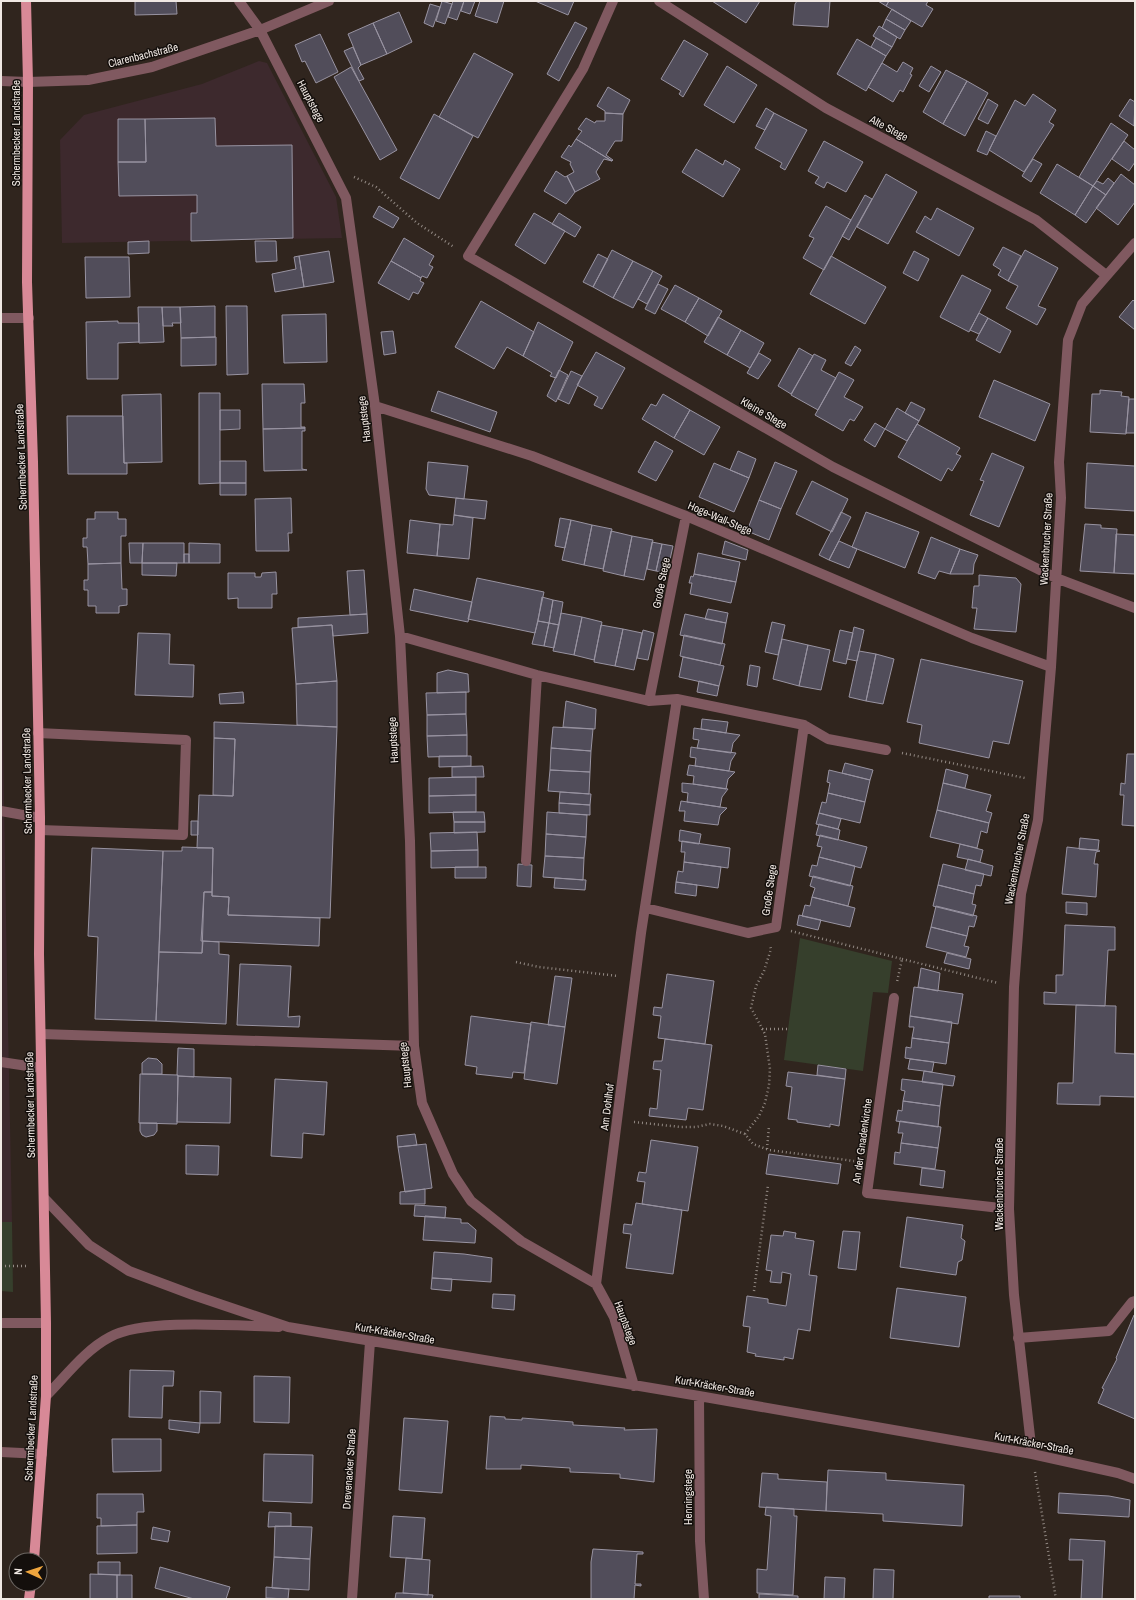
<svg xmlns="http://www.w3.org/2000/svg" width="1136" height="1600" font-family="'Archivo Narrow',sans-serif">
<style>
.commercial{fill:#3d292d}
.green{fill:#363f2c}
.building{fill:#514d5a;stroke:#9893a1}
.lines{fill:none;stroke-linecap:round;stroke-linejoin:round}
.path{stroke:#938a84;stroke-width:2.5;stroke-dasharray:1 3;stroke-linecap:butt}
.lane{stroke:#805960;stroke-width:10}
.street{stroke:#805960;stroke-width:10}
.primary{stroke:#d88997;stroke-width:10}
.labels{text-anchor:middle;stroke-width:3;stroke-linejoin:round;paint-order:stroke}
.street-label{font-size:11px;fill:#f0e8e3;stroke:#140f0c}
</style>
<rect width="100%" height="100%" fill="#30251e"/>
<path class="commercial" d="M259,61L267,63L336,197L342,238L62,243L60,140L84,115L202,84Z
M1,628L7,974L12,1222H1Z"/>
<path class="green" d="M800,938L892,961L888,993L873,992L863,1071L784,1060Z
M1,1222H12L13,1292L1,1291Z"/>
<path class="building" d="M135,1H176L177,14L135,15Z
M442,1L452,4L445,24L436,21Z
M453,1H464L457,20L448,17Z
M464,1H475L470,14L461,11Z
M480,1H504L497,23L475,16Z
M535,1H574L568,15Z
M712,1H760L746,23Z
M797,1H830L828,27L793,25L795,4Z
M878,1H889L886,6Z
M889,1H928L926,5L933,9L922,27L886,6Z
M430,4L440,7L433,27L424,23Z
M892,9L911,21L905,30L886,19Z
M399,12L412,42L387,54L373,23Z
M886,19L905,30L900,39L882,28Z
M575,22L587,28L559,81L547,74Z
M373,23L387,54L361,65L348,34Z
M879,26L897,37L892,47L873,36Z
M320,34L338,72L316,83L305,61L302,62L295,45Z
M876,38L892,47L886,56L871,47Z
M857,39L886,56L866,91L837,74Z
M684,40L708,54L683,97L679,94L681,91L661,79Z
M353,47L361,65L358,68L364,79L359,81L344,51Z
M474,53L513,74L478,138L439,117Z
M903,62L913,68L910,74L912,75L903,92L900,90L893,102L868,87L882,63L897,72Z
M727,66L757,85L734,123L704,105Z
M931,66L941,72L929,92L919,86Z
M351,67L397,150L380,160L334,77Z
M946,70L967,81L943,124L923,112Z
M967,81L988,93L965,136L943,124Z
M608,87L630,100L623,114L605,113V111L597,106Z
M1033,94L1056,110L1049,122L1054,125L1024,172L989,150L1015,100L1025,106Z
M988,99L998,105L988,124L978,119Z
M1130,99L1135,102L1134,126L1119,116Z
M766,108L774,113L765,130L756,126Z
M605,113L623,114L622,141H615L606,155L613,160L612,161L576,139L582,131L578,129L586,118L595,123L596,121H605Z
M774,113L807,130L785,170L780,167L782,163L755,148Z
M434,114L473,136L439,199L400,178Z
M215,118L216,146L292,145L293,238L191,241V213H197V195L119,196L118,162H146L145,119Z
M118,119H145L146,162H118Z
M1111,123L1128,135L1093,186L1079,177Z
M986,131L996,136L987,155L977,151Z
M576,139L612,161L604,159L596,172L600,179L575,192L567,176L574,172L570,164L571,162L561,157L569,145L571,147Z
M824,141L863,162L846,192L827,182L824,188L815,183L819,177L808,171Z
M1124,141L1135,150V162L1129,171L1112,159Z
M696,149L723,165L725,160L740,169L723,197L682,172Z
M1033,159L1042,164L1031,182L1022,176Z
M1057,164L1093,186L1075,215L1040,193Z
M556,171L565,177L567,176L575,192L566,204L544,191Z
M886,174L917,192L888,244L857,227Z
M1121,174L1135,185V202L1118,225L1096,208Z
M1108,178L1114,183L1106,195L1093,186L1097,181L1103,184Z
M1093,186L1106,195L1086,223L1075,215Z
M865,195L872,199L849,240L842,236Z
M379,206L399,218L393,228L373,217Z
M826,206L851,220L824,270L803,258L814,238L809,236Z
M937,208L974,228L959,256L916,232L925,216L931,220Z
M534,213L565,231L545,264L515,245Z
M559,213L581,227L575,237L552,224Z
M404,238L434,256L429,265L433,267L427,278L422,276L421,278L391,261Z
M149,241V253L128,254V242Z
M255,241H276L277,261L256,262Z
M1003,247L1021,256L1008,281L998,275L1001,270L993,265Z
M612,250L633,261L613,298L593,287Z
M1025,250L1058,268L1038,306L1046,309L1037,325L1006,308L1018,286L1008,281Z
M329,251L334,282L304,287L299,256Z
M914,251L929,259L918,281L903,273Z
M598,254L608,259L593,287L583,282Z
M299,256L304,287L275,292L272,274L296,269L294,257Z
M831,256L886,287L865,324L810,294Z
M85,257H129L130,297L86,298Z
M391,261L421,278L420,281L424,283L418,294L413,292L409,300L378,283Z
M633,261L653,271L633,308L613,298Z
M653,271L662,276L647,304L638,299Z
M962,275L991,290L969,332L940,317Z
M658,284L668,289L655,314L645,309Z
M675,285L699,298L685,322L661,309Z
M699,298L722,311L708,336L685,322Z
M1133,300L1135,302V330L1119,317Z
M481,301L534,332L523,356L507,347L494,369L455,347Z
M215,306V337L181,338L180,307Z
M226,306H247L248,374L227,375Z
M138,307H162L164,342L139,343Z
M162,307H180L181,323H172L173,326H163Z
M979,313L988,318L979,334L970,330Z
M326,314L327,362L284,363L282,315Z
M718,317L741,330L727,355L704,342Z
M988,318L1011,331L1000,353L976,340Z
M118,321V323H139V342L118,343V379H87L86,322Z
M538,322L573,342L556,378L550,376L552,373L523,356Z
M741,330L764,343L750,368L727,355Z
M393,331L396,353L384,355L381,332Z
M216,337V365L181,366V338Z
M855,346L861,350L851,366L845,363Z
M799,348L813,356L791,394L778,386Z
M596,352L625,368L602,409L594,405L598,397L577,385Z
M759,353L771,360L758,379L747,373Z
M814,354L826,360L821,370L836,378L818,410L791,395Z
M559,370L568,375L556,402L547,396Z
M571,371L582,376L569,404L558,399Z
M839,372L854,380L844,397L863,407L854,421L850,419L843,431L815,415Z
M994,380L1050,404L1035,441L979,417Z
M262,384H304L305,403H301V427H305V428L263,429Z
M1100,390L1122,392L1121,396L1129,397L1126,434L1090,432L1092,394H1100Z
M438,391L497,412L490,432L431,411Z
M199,393H220V483L199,484Z
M161,394L162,462L124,463L122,395Z
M663,394L690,410L674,438L642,419L651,404L656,406Z
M1129,399H1135V433H1126Z
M911,402L925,409L919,421L905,413Z
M897,408L919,421L907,441L885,429Z
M220,410H240V429L220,430Z
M690,410L720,427L704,455L674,438Z
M67,416H123L124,463H127V474H68Z
M875,423L885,429L875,447L864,440Z
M917,424L960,448L956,454L961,456L952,471L948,468L941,481L898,457Z
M305,428V431H302V469L307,470L264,471L263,429Z
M655,441L673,451L656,481L638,472Z
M738,451L756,459L749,478L730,470Z
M992,453L1024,467L999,527L970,515L984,481L980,480Z
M220,461H246V483H220Z
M428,462L468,466L464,499L429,495L426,489Z
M775,462L797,471L781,509L759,500Z
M714,463L749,478L734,512L699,497Z
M1087,463L1135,466V511L1085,508Z
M812,481L848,499L832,532L796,514Z
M220,483H246V495H220Z
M291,498L292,533H288L289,551H256L255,499Z
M456,498L487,501L485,519L454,515Z
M759,500L781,509L769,540L747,531Z
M95,512H118V519H126V536H121V563L88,564L87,547H83V538H87V519H95Z
M841,512L851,517L829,560L819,555Z
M866,512L919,532L905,568L852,547Z
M454,515L473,518L469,559L437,556L440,524L453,525Z
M560,518L571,520L565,548L555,546Z
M410,520L440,524L437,556L407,553Z
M571,520L592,525L584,565L562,560Z
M1085,524L1101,525V528L1117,529L1114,573L1080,571Z
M592,525L612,529L603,569L584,565Z
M611,531L632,536L624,576L603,571Z
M1116,534L1135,535V574L1114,573Z
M632,536L653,540L644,580L624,576Z
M931,537L960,549L950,574L939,571L935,579L918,573Z
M725,541L748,550L746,560L722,554Z
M839,541L857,549L849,568L829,560Z
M652,542L662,544L656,571L647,569Z
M129,543H143L142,563H130Z
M143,543H184V563H142Z
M189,543L220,544V563H189Z
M662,544L673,546L667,573L656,571Z
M960,549L978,555L974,564L973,574H950Z
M698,553L740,562L736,582L694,574Z
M184,554H189V563H184Z
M121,563L122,589H127V605L119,606V613H96V606H88V590H84V580H88V564Z
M142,563H177L176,576L142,575Z
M364,570L367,614L350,615L347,571Z
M276,572L277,594H272V608H238V598L228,599V573H255V577H261L262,573Z
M694,574L736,582L731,603L690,594L692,583H689L691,576L693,577Z
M979,575L1016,578L1021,584L1016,632L974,629L977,608H972L974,586H979Z
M477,578L544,592L535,633L468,619Z
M414,589L472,602L468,622L410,610Z
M542,597L553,600L549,623L538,621Z
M553,600L563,602L559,625L549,623Z
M708,609L728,613L726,623L705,619Z
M561,613L582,617L574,655L553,651Z
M367,614L368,633L333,636L332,625L298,627V618Z
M685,614L726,623L722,644L680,635Z
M582,617L602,622L594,660L574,655Z
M538,621L549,623L544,646L532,644Z
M772,622L785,625L778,655L765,652Z
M549,623L559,625L554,648L544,646Z
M332,625L337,681L296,684L292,628Z
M601,625L623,629L615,666L594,662Z
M854,627L864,630L857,661L847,659Z
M623,629L642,633L634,670L615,666Z
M643,630L654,633L648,660L637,658Z
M840,630L853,633L846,664L833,661Z
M138,633L170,634L169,664L194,665L193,697L135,695Z
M684,635L725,644L720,665L680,656Z
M782,639L808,645L799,686L773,679Z
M808,645L830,650L821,690L799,686Z
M859,651L876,654L866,701L849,697Z
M876,654L894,659L883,704L866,701Z
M683,657L724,666L719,686L679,677Z
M921,659L1023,681L1009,744L993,741L989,758L919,743L922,725L907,722Z
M750,665L760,667L757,687L747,685Z
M448,670L468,674L469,692L437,693V673Z
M337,681V727L297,725L296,684Z
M699,681L719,686L717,696L697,692Z
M243,692L244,703L220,704L219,694Z
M466,692V714L427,715L426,693Z
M566,701L596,709L595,729L563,727Z
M466,714L467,735L427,736V715Z
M702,719L728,722L726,733L701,729Z
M214,722L337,727L330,918L228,915L229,897L212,896L213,848H197L199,795L233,796L235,739L214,738Z
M553,727L593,729L591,751L551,748Z
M694,728L701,729L740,735L733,743L731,753L697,748L699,740L693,739Z
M467,735V756L428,757L427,736Z
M214,738L235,739L233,796L213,795Z
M691,747L697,748L736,753L731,761L729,771L695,766L696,758L690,757Z
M551,748L591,751L590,772L550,770Z
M1127,754H1135V826L1122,825L1124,795H1120L1121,783L1125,784Z
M439,756H471V766L439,767Z
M845,763L873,770L870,780L842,773Z
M689,765L729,771L735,772L728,779L726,789L693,784L694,776L687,775Z
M483,766L484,777H452V767Z
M946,769L968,775L965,788L943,783Z
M550,770L590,772L589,794L548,791Z
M829,770L870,780L865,802L828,793L830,783L827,782Z
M476,777V795L429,796V778Z
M682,783L693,784L728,789L722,797L720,807L687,802L688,793L682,792Z
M943,783L991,795L986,811L992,813L989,823L937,810Z
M560,792L591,794L590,805L559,803Z
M828,793L865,802L860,823L819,813L822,802L826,803Z
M476,795V812L429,813V796Z
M681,801L720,807L727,808L720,815L718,825L684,821L685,811H679Z
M559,803L590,805V815L559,813Z
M937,810L989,823L987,833L981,831L977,848L930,837Z
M453,812H484L485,822H454Z
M547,812L587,815L586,837L546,834Z
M819,813L841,819L838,829L816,824Z
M191,821H198V835H191Z
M454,822H485V832L454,833Z
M819,824L840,830L838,840L816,835Z
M680,830L701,834L699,844L679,841Z
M477,832L478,850L431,851L430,833Z
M546,834L586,837L584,858L545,856Z
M820,835L867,847L861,868L819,857L822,847L817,846Z
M1080,838L1099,840L1098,850L1079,849Z
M682,841L730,848L728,868L684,862L685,852H681Z
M960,844L983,850L980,862L957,857Z
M182,847L213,848L212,892H204L202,953L159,952L163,851H182Z
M1067,847L1100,851L1096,852L1094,864H1098L1096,897L1062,894Z
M92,848L163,851L156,1021L95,1019L98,937L88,936Z
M478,850V867L431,868V851Z
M545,856L584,858L583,880L543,877Z
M819,857L855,866L850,886L809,876L812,865L817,866Z
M968,859L993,866L991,876L965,870Z
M684,862L721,867L718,888L676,882L678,871L683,872Z
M518,864L532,865L531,887L517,886Z
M943,864L984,874L981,886L976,885L974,894L938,885Z
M455,867H486V878H455Z
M813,876L853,886L848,906L812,897L815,888L810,886Z
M555,878L586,880L585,890L554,888Z
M676,882L697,885L696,896L675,893Z
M938,885L974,894L972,904L976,905L973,916L933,906Z
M204,892H212V896L229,897L228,915L320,918L319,946L201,941Z
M812,897L855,908L850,927L802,916L805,905L810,906Z
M1066,902L1087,903V915L1066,913Z
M936,906L977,916L974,927L969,926L967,936L931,927Z
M799,915L821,920L818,930L797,925Z
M1065,925L1115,927V950H1108L1105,1006L1044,1004V992L1056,993V975H1063Z
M931,927L967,936L964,946L969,947L966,957L926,947Z
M203,941L219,942V954L229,955L226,1024L156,1021L159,952L202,953Z
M947,953L971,959L969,969L944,963Z
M240,964L291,966L288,1017L300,1016L299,1027L237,1025Z
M921,968L940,973L938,991L918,987Z
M667,974L714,981L705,1044L658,1038L661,1016L653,1015L654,1007L662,1008Z
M555,976L572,978L565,1027L548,1025Z
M914,987L963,994L958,1024L910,1016Z
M1076,1005L1116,1006L1115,1053L1135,1054V1097L1100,1096V1105L1057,1104L1058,1083H1073Z
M471,1016L531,1024L524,1073L513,1072L512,1078L476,1074L477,1067L465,1065Z
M910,1016L952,1022L949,1043L912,1038L914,1027H909Z
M531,1022L565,1027L557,1084L524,1079Z
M912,1038L949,1043L946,1064L905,1058L906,1047L911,1048Z
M665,1039L712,1045L703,1110L688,1108L686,1120L649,1116L650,1108L657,1109L661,1070L653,1069L654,1061H662Z
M178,1048L194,1049V1077L178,1076L177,1075Z
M148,1058L157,1059L162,1064V1074H142V1063Z
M910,1059L934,1062L932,1072L908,1069Z
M818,1065L846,1069L845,1079L817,1075Z
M924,1071L955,1076L953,1086L922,1082Z
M788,1072L845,1079L839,1126L830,1124V1127L797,1122V1120L788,1119L792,1087L786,1086Z
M140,1074L178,1075L177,1124L139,1123Z
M178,1076L231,1078L230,1123L177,1122Z
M275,1079L327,1082L324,1135L303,1133L302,1158L271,1156Z
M902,1079L943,1084L940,1106L903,1101L905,1091L901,1090Z
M903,1101L940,1106L938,1127L896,1121L898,1110L902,1111Z
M900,1121L941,1127L938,1148L901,1143L903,1133H898Z
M140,1123H157V1131L154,1135L146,1137L142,1135L140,1131Z
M415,1134L417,1145L398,1147L397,1136Z
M651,1140L698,1147L688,1211L642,1204L645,1182L637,1181L639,1172L646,1173Z
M901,1143L938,1148L935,1169L894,1164L895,1152L900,1153Z
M426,1144L432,1188L405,1192L398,1147Z
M186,1145L219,1146L218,1175L186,1174Z
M769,1154L841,1164L838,1184L766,1174Z
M922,1168L945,1171L943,1188L920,1185Z
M425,1189V1204H400V1192Z
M636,1203L682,1210L673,1274L626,1268L631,1234L623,1233L624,1224L632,1225Z
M415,1205L446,1207L445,1218L414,1216Z
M425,1216L461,1219V1223H468L476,1230L475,1243L423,1240Z
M907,1217L963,1225L961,1238L965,1241L962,1260L958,1262L956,1275L900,1267Z
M784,1231L796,1233L795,1238L814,1241L809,1275L817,1276L810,1331L798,1329L793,1359L784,1357V1360L755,1356L756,1354L747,1352L750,1327L743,1326L747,1296L768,1299V1303L786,1306L791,1274L782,1272L781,1283L770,1282L772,1271L766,1270L771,1235L783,1236Z
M843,1231L860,1232L856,1270L838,1268Z
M434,1252L464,1254L492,1258L491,1282L432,1278Z
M432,1278L452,1279L451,1291L431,1289Z
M897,1288L966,1297L959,1347L890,1338Z
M493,1294L515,1295L514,1310L492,1308Z
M1134,1315H1135V1419L1098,1403L1104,1389L1102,1388L1117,1359L1116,1358Z
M130,1370L174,1371L173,1386H163L162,1418L129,1417Z
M254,1376L290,1377L289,1423L254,1422Z
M200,1391L221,1392L220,1423H200Z
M490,1416L505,1417V1419L522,1420V1418L573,1422V1425L625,1428L624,1430L657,1429L654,1482L620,1478V1474L570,1472V1468L521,1465V1469H486Z
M404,1418L448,1421L442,1493L399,1490Z
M169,1420L200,1423L199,1433L169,1429Z
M112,1439H161V1471L113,1472Z
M264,1454L313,1455L312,1503L263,1501Z
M828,1470L886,1473V1480L964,1485L962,1526L883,1521V1514L826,1511Z
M762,1473L778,1474V1479L827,1482L826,1511L759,1507Z
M1059,1493L1109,1496L1130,1500L1129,1517L1058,1513Z
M97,1494H143L144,1512H137V1525L101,1526V1518H97Z
M766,1507L794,1509V1516H797L793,1595L757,1593V1569L767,1570L771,1516L765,1515Z
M269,1512L291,1513V1526L268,1527Z
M393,1516L425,1518L422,1559L390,1557Z
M137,1525V1553L97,1554V1526Z
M275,1526L312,1527L310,1559L274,1557Z
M153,1527L170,1531L168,1542L151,1539Z
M1070,1539L1105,1541L1102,1599H1081L1083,1560H1069Z
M593,1549L643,1552V1554H637L635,1584H641V1586L635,1585L634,1599H591V1562Z
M274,1557L310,1559L309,1590L272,1588Z
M406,1558L430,1560L428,1595L403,1593Z
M98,1562H120V1575L98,1574Z
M160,1567L230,1587L226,1599H194L155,1588Z
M874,1569L894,1570L893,1599H873Z
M90,1574L117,1575V1599H90Z
M117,1575H132V1599H117Z
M825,1577L845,1578L844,1599H824Z
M266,1587L289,1589L288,1599L266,1598Z
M396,1593H403L433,1595L432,1599H395Z
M759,1594L798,1596V1599H759Z
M989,1596H1020V1599H989Z"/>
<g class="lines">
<path class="path" d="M354,177L376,187L417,223L454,247
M902,753L1025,778
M791,931L902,959L897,982
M902,959L998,983
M516,962L539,967L618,976
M762,1029H788
M634,1122L681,1127H696L710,1124L723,1126L745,1134L753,1144L769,1150L854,1161
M745,1134L759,1116L765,1103L769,1085L770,1069L765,1034L751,1008L756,986L764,971L771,949L770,945
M767,1149L769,1126
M1,1266H28
M754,1291L768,1185
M1035,1472L1056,1599"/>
<path class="lane" d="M1,318H29
M38,733L186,740L183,835L40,830
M1,811L40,818
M41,1034L414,1046
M1,1323H46
M1018,1338L1109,1331L1132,1302L1135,1301
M1,1452L42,1454"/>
<path class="street" d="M239,1L260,30L346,198L375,406L400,636L410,841L414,1046L422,1103L453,1174L471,1201L521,1241L596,1284L614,1317L634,1386
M613,1L583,69L468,256L833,467L1056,578L1135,608
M659,1L826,108L1036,220L1106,275
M1,81L28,82L88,80L152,67L260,30L329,1
M375,406L532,456L686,516L972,638L1051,667
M400,636L537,675L649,701L677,699L804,725L828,739L886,750
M649,701L686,516
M526,861L537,675
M646,908L748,933L776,927L804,725
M894,998L867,1193L1009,1209
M1,1062L41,1068
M45,1199L89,1245L129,1271L193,1295L288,1327L699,1396L1032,1454L1118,1473L1135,1479
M596,1284L641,933L677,699
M46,1396C66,1376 85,1350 110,1337C145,1318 237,1326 279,1327
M699,1396L700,1541L704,1599
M1032,1454L1014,1295L1009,1209L1014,987L1021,894L1038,820L1051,667L1061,498L1059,462L1068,340L1082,304L1135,243
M352,1599L370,1342"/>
<path class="primary" d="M26,1L28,82L27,282L33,462L40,818L39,954L46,1323V1396L34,1560
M29,1599L31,1584"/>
</g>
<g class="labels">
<g class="street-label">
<text transform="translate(143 55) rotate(-14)" y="4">Clarenbachstraße</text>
<text transform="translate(311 101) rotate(62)" y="4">Hauptstege</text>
<text transform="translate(889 128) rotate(28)" y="4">Alte Stege</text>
<text transform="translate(16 133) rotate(-90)" y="4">Schermbecker Landstraße</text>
<text transform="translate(764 413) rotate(30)" y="4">Kleine Stege</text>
<text transform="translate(364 419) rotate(-97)" y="4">Hauptstege</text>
<text transform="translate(21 457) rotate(-92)" y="4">Schermbecker Landstraße</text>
<text transform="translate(720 518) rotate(23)" y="4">Hoge-Wall-Stege</text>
<text transform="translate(1046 539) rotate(-87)" y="4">Wackenbrucher Straße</text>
<text transform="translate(661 583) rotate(-79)" y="4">Große Stege</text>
<text transform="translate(393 740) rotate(-93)" y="4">Hauptstege</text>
<text transform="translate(27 781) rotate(-91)" y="4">Schermbecker Landstraße</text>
<text transform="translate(1017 859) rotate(-79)" y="4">Wackenbrucher Straße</text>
<text transform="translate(769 890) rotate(-82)" y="4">Große Stege</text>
<text transform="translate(405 1065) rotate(-96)" y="4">Hauptstege</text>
<text transform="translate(30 1105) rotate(-91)" y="4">Schermbecker Landstraße</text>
<text transform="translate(607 1107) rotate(-83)" y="4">Am Dohlhof</text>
<text transform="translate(862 1141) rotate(-82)" y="4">An der Gnadenkirche</text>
<text transform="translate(999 1184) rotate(-90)" y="4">Wackenbrucher Straße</text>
<text transform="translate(626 1323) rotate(70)" y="4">Hauptstege</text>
<text transform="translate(395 1333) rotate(10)" y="4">Kurt-Kräcker-Straße</text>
<text transform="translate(715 1386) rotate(10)" y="4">Kurt-Kräcker-Straße</text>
<text transform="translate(31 1428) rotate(-87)" y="4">Schermbecker Landstraße</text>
<text transform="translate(1034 1443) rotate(11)" y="4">Kurt-Kräcker-Straße</text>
<text transform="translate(349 1469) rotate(-86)" y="4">Drevenacker Straße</text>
<text transform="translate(688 1497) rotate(-90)" y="4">Henningstege</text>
</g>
</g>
<rect width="1136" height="1600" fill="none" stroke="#f0e8e3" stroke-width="4"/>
<g transform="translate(28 1572) rotate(273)"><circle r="19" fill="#140f0c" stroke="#6c6662"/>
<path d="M0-3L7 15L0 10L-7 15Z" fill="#f0a63e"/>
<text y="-6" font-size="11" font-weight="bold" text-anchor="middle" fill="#f0e8e3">N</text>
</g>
</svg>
